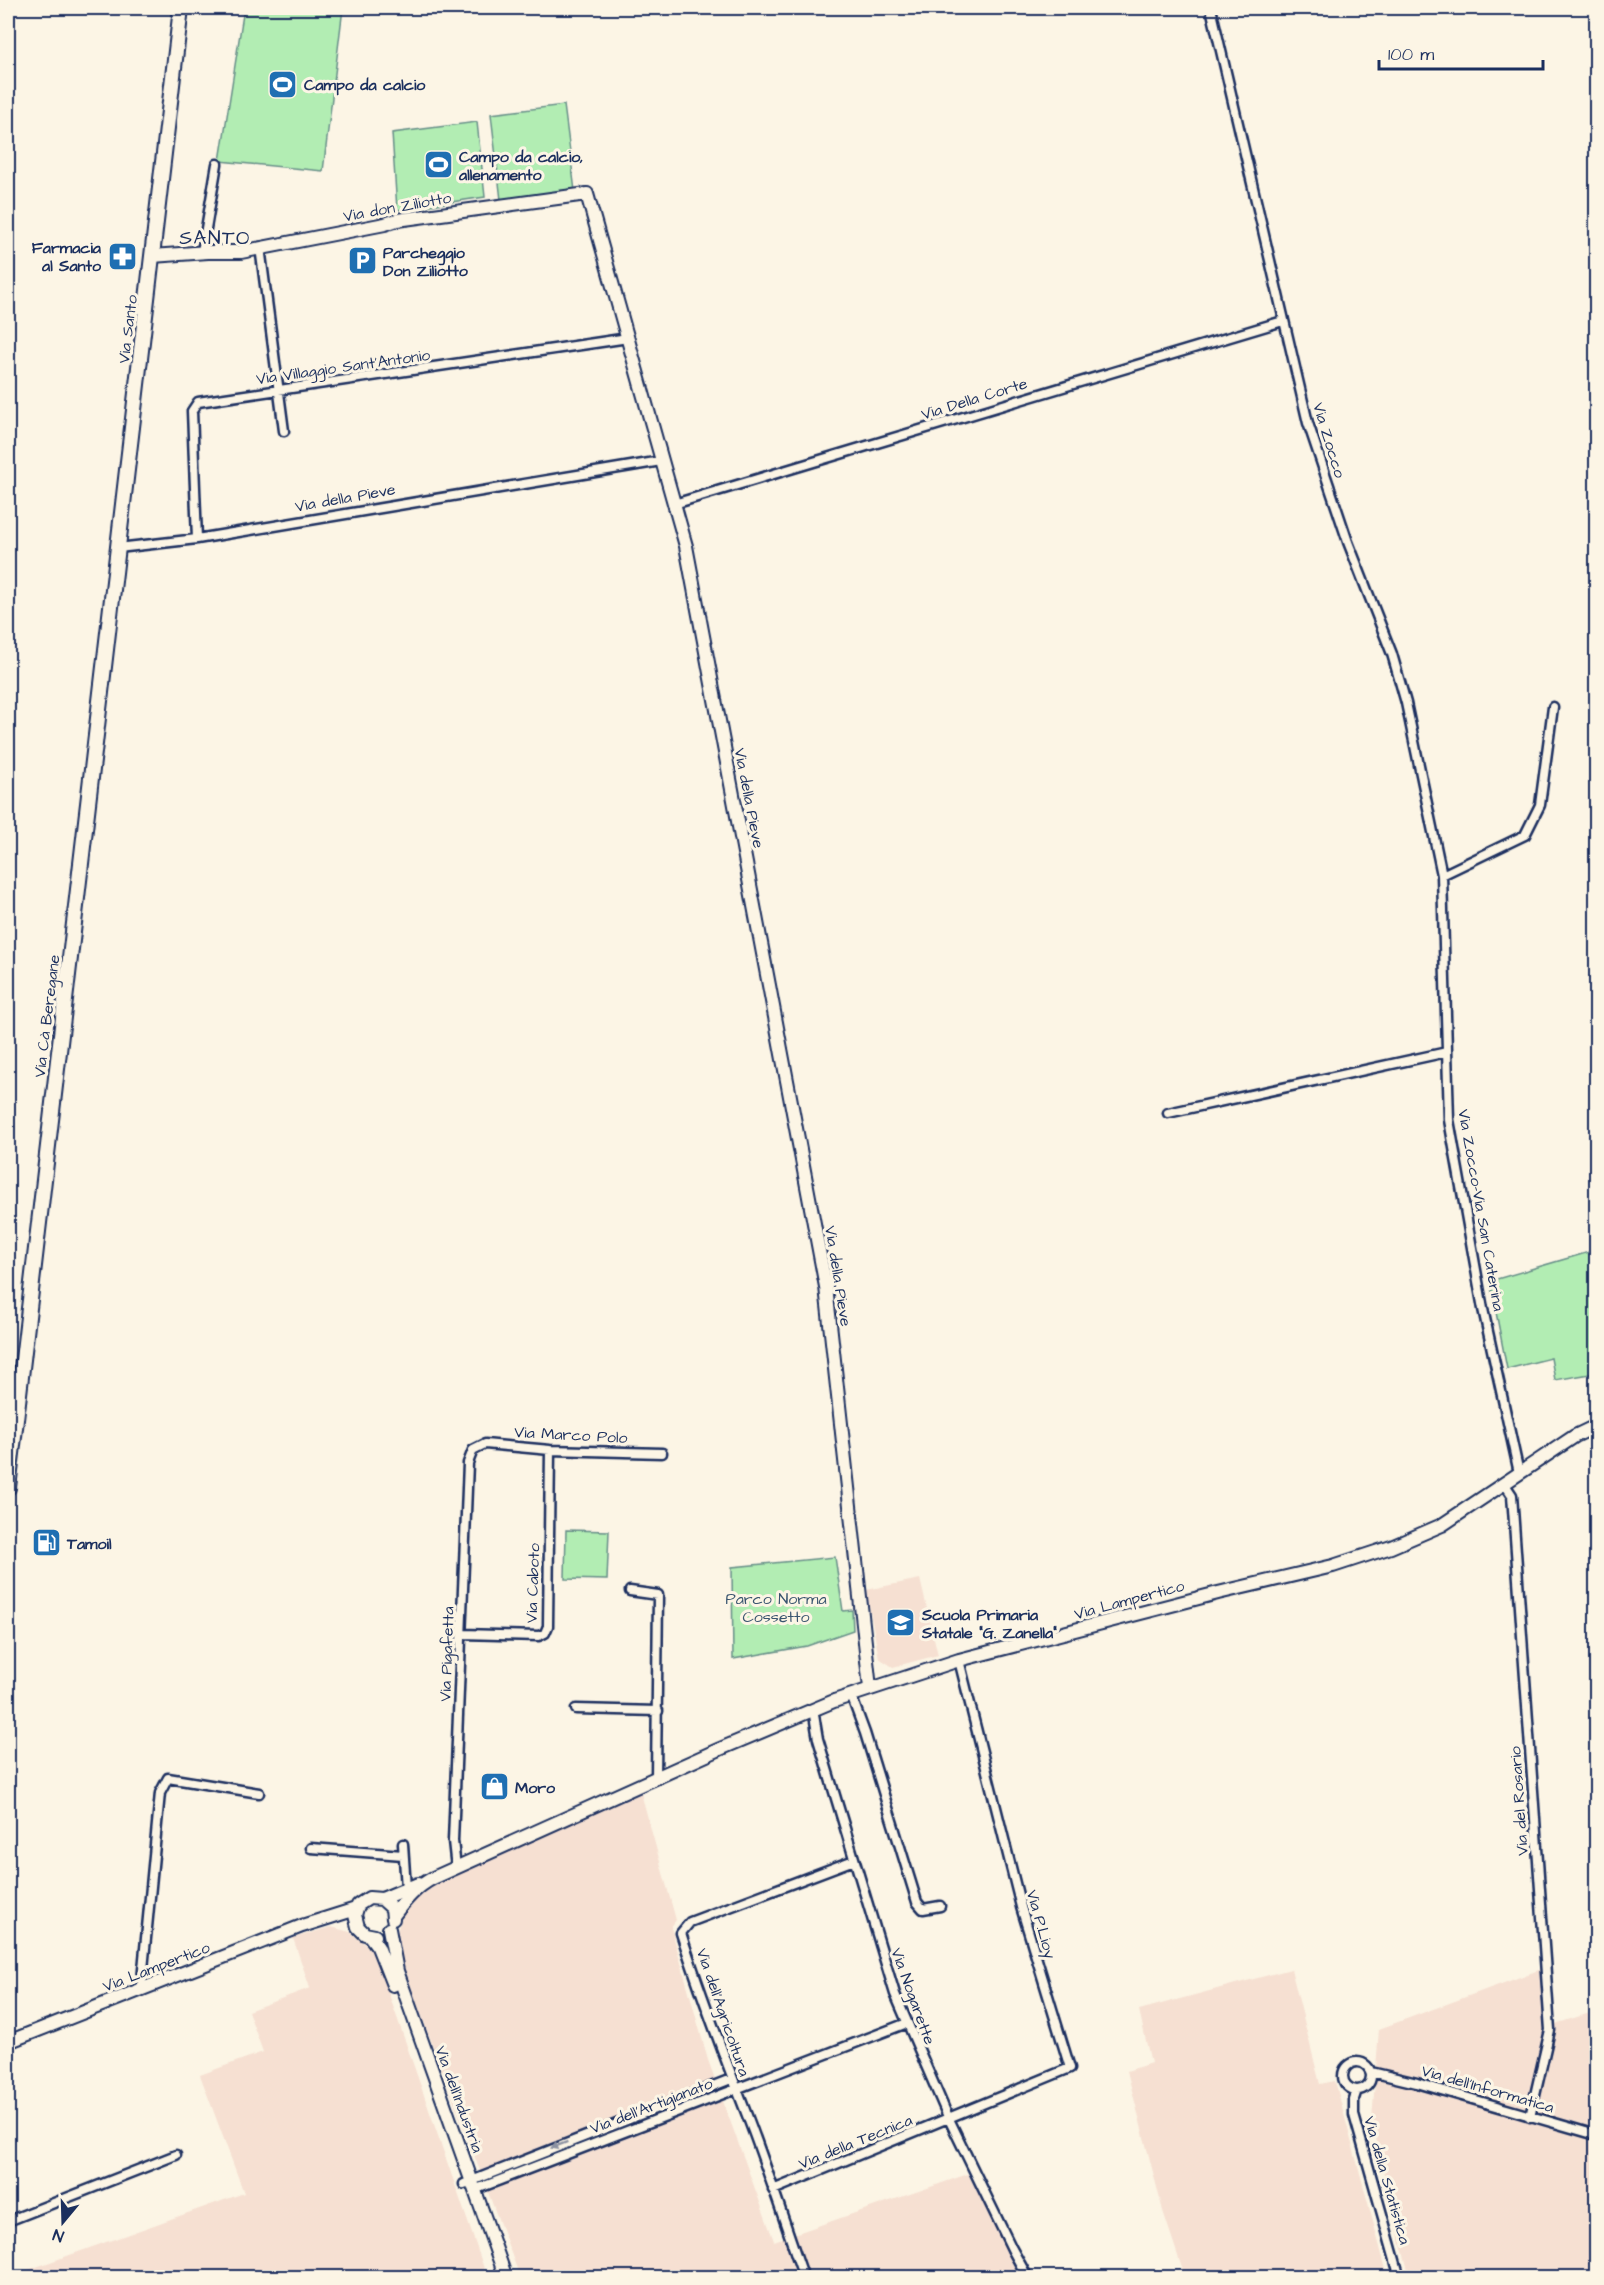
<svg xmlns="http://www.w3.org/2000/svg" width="1604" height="2285" font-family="'Architects Daughter',sans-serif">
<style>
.built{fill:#f6e0d2}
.green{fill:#b2edb3;stroke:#668e88;stroke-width:1.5}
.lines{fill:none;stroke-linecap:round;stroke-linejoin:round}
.street-casing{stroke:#1b2f5e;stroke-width:13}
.secondary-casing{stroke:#1b2f5e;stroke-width:16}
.primary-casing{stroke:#1b2f5e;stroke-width:18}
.street{stroke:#fcf5e5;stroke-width:8}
.secondary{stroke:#fcf5e5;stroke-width:12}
.primary{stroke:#fcf5e5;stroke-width:14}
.oneway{fill:#8c92a2}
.labels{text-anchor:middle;stroke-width:6;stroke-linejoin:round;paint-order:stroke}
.poi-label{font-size:16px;font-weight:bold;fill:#1b2f5e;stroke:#fcf5e5;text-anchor:start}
.street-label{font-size:16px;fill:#1b2f5e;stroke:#fcf5e5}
.park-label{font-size:16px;fill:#39556f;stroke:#fcf5e5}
.quarter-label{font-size:20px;letter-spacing:1.5px;fill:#1b2f5e;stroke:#fcf5e5}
</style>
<rect width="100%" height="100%" fill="#fcf5e5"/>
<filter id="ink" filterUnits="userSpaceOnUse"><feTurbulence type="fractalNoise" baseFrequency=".0167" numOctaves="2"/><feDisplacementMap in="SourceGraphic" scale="12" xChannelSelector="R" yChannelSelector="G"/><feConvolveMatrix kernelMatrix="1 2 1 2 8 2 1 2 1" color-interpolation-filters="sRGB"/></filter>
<g filter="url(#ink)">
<path class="built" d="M920,1579L938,1655L893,1667L879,1658L866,1590Z
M641,1793L676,1920L671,1927L708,2060L774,2241L968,2174L1025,2277H520L405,1972L396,1934L407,1904L427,1887Z
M331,1927L350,1932L371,1949L383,1977L487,2277H8L244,2193L200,2075L263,2052L248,2011L310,1988L293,1938Z
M1547,1967L1552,2025L1596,2011V2277H1410L1393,2215L1372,2120L1379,2029Z
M1291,1969L1320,2084L1335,2081L1388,2277H1185L1163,2211L1127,2071L1151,2063L1139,2010Z"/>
<path class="green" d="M244,8H343L323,171L220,161Z
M564,105L575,191L501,200L491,114Z
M477,122L485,197L397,210L392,133Z
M1596,1250V1373L1555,1380L1551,1358L1507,1369L1490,1281Z
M566,1530L609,1531L607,1580L565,1579Z
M835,1557L843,1611L852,1610L853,1630L807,1646L733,1659L732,1567Z"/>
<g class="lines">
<defs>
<path id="street" d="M1211,8L1308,423L1348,542L1392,654L1406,703L1442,875L1449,1120L1483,1309L1519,1473
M260,247L284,431
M202,252L217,164
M674,504L1283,321
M197,539L192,411L198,402L628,338
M118,548L197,539L661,461
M1442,875L1525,835L1540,805L1553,707
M1168,1113L1447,1052
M1504,1483L1512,1495L1550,2030L1530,2117
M630,1591L658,1595L656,1778
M462,1634L539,1636L545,1633L548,1626L550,1450
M851,1695L865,1733L917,1902L923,1909L940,1906
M576,1709L658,1711
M813,1709L818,1739L895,1994L949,2119L1012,2249L1028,2278
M403,1844L406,1888
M311,1848L403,1855
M456,1868L453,1841L468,1463L473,1450L485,1444L550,1450L662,1453
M141,1990L160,1793L168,1778L259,1793
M1343 2076a14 14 0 1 1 28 0a14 14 0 1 1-28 0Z
M1371,2072L1417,2083L1596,2135
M1357,2090L1354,2099V2115L1400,2278
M464,2184L731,2079
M474,2190L907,2023
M773,2190L1070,2068L1021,1907L959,1660
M8,2221L176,2155
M804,2278C785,2224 768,2170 748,2118C724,2056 701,1996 681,1933L690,1922L854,1860"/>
<path id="secondary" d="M152,256L208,252H241L385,224L397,220L587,194L686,546L826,1287L870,1688
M382,1899L392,1908L393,1919
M394,1915C405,1900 416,1887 433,1878L720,1749L834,1701L959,1660L1218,1593L1333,1566L1391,1547L1442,1525L1575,1436L1596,1426
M389,1929L397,1971L506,2278
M369,1935L378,1947L393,1985
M375,1936L365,1934L358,1927L355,1915L358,1905L369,1898L382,1899L418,1884
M8,2042L302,1926L356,1909"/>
<path id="primary" d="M8,1488L181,8"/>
</defs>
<use href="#street" class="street-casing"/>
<use href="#secondary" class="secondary-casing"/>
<use href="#primary" class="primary-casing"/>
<use href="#street" class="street"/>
<use href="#secondary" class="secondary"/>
<use href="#primary" class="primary"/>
</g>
<defs><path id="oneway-solid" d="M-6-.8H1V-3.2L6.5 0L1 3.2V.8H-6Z" transform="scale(1.5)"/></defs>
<use class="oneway" href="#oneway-solid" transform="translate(559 2145) rotate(159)"/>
</g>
<defs>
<symbol id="stadium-square" viewBox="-11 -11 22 22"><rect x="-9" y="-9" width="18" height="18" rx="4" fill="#1f6fb2" stroke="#fcf5e5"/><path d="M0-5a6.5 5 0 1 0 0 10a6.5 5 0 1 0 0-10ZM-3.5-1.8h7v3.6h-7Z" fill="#fff"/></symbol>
<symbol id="pharmacy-square" viewBox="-11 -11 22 22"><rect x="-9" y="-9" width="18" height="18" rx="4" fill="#1f6fb2" stroke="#fcf5e5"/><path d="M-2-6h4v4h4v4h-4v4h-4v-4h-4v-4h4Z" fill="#fff"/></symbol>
<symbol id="parking-square" viewBox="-11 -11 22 22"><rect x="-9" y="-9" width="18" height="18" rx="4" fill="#1f6fb2" stroke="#fcf5e5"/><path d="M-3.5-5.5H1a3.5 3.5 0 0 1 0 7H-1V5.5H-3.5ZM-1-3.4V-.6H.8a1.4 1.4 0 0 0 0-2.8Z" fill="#fff"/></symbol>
<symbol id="fuel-square" viewBox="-11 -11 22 22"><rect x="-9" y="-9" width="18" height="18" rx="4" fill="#1f6fb2" stroke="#fcf5e5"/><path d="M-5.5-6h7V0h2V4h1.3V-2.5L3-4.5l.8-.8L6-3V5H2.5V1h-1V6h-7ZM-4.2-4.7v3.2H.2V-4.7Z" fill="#fff"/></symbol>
<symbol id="school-square" viewBox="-11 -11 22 22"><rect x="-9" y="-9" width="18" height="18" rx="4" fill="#1f6fb2" stroke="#fcf5e5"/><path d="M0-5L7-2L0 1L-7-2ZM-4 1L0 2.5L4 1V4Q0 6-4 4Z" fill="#fff"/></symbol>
<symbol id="shop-square" viewBox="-11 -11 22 22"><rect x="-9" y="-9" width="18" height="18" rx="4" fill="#1f6fb2" stroke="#fcf5e5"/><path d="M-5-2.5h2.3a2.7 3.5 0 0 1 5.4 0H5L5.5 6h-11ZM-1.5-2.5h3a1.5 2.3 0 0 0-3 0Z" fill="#fff"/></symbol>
</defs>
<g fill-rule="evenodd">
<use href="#stadium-square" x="266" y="68" width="33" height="33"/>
<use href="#stadium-square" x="422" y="148" width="33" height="33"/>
<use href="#pharmacy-square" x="106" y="240" width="33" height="33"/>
<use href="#parking-square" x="346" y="244" width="33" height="33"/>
<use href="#fuel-square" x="30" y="1526" width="33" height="33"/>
<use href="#school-square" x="884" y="1606" width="33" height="33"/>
<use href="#shop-square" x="478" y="1770" width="33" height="33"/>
</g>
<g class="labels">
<g class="poi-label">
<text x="304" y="90">Campo da calcio</text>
<text x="459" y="162">Campo da calcio,<tspan x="459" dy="18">allenamento</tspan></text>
<text x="101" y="253" text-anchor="end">Farmacia<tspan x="101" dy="18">al Santo</tspan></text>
<text x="383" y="258">Parcheggio<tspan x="383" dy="18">Don Ziliotto</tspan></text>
<text x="67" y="1549">Tamoil</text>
<text x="922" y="1620">Scuola Primaria<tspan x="922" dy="18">Statale "G. Zanella"</tspan></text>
<text x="515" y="1793">Moro</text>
</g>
<g class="street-label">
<text transform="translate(397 206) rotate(-10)" y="6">Via don Ziliotto</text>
<text transform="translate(127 329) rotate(-83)" y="6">Via Santo</text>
<text transform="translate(343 366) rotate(-8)" y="6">Via Villaggio Sant'Antonio</text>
<text transform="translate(974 398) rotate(-17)" y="6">Via Della Corte</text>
<text transform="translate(1330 440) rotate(73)" y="6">Via Zocco</text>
<text transform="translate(345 497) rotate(-10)" y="6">Via della Pieve</text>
<text transform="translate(750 798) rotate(79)" y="6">Via della Pieve</text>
<text transform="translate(46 1016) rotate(-83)" y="6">Via Cà Beregane</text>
<text transform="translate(1482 1210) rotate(80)" y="6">Via Zocco-Via San Caterina</text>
<text transform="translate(839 1276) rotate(81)" y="6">Via della Pieve</text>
<text transform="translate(571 1434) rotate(3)" y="6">Via Marco Polo</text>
<text transform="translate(532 1583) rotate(-88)" y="6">Via Caboto</text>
<text transform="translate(1129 1599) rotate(-15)" y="6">Via Lampertico</text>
<text transform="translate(446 1654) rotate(-88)" y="6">Via Pigafetta</text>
<text transform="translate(1518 1801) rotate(-94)" y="6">Via del Rosario</text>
<text transform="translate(1042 1924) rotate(74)" y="6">Via P.Lioy</text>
<text transform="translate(156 1966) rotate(-21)" y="6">Via Lampertico</text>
<text transform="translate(914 1996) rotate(70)" y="6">Via Nogarette</text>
<text transform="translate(724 2012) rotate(71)" y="6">Via dell'Agricoltura</text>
<text transform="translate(1488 2088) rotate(16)" y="6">Via dell'Informatica</text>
<text transform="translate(460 2099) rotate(70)" y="6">Via dell'Industria</text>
<text transform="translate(651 2105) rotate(-21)" y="6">Via dell'Artigianato</text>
<text transform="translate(855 2141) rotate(-22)" y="6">Via della Tecnica</text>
<text transform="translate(1388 2180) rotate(74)" y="6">Via della Statistica</text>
</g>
<g class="park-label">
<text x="776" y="1604">Parco Norma<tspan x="776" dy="18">Cossetto</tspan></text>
</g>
<g class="quarter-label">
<text x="215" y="244">SANTO</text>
</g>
</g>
<rect width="1604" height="2285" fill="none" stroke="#fcf5e5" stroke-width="30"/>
<rect x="15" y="15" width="1574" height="2255" fill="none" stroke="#1b2f5e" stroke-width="2" filter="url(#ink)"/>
<g transform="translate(63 2222) rotate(199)" stroke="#fcf5e5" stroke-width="4.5" paint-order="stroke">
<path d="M0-4.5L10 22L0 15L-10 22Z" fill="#1b2f5e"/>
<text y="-9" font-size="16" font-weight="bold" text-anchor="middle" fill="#1b2f5e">N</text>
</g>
<path d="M1379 60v9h164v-9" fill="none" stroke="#1b2f5e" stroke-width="3"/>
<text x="1388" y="60" font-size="18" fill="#1b2f5e" stroke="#fcf5e5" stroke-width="4.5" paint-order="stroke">100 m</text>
</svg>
